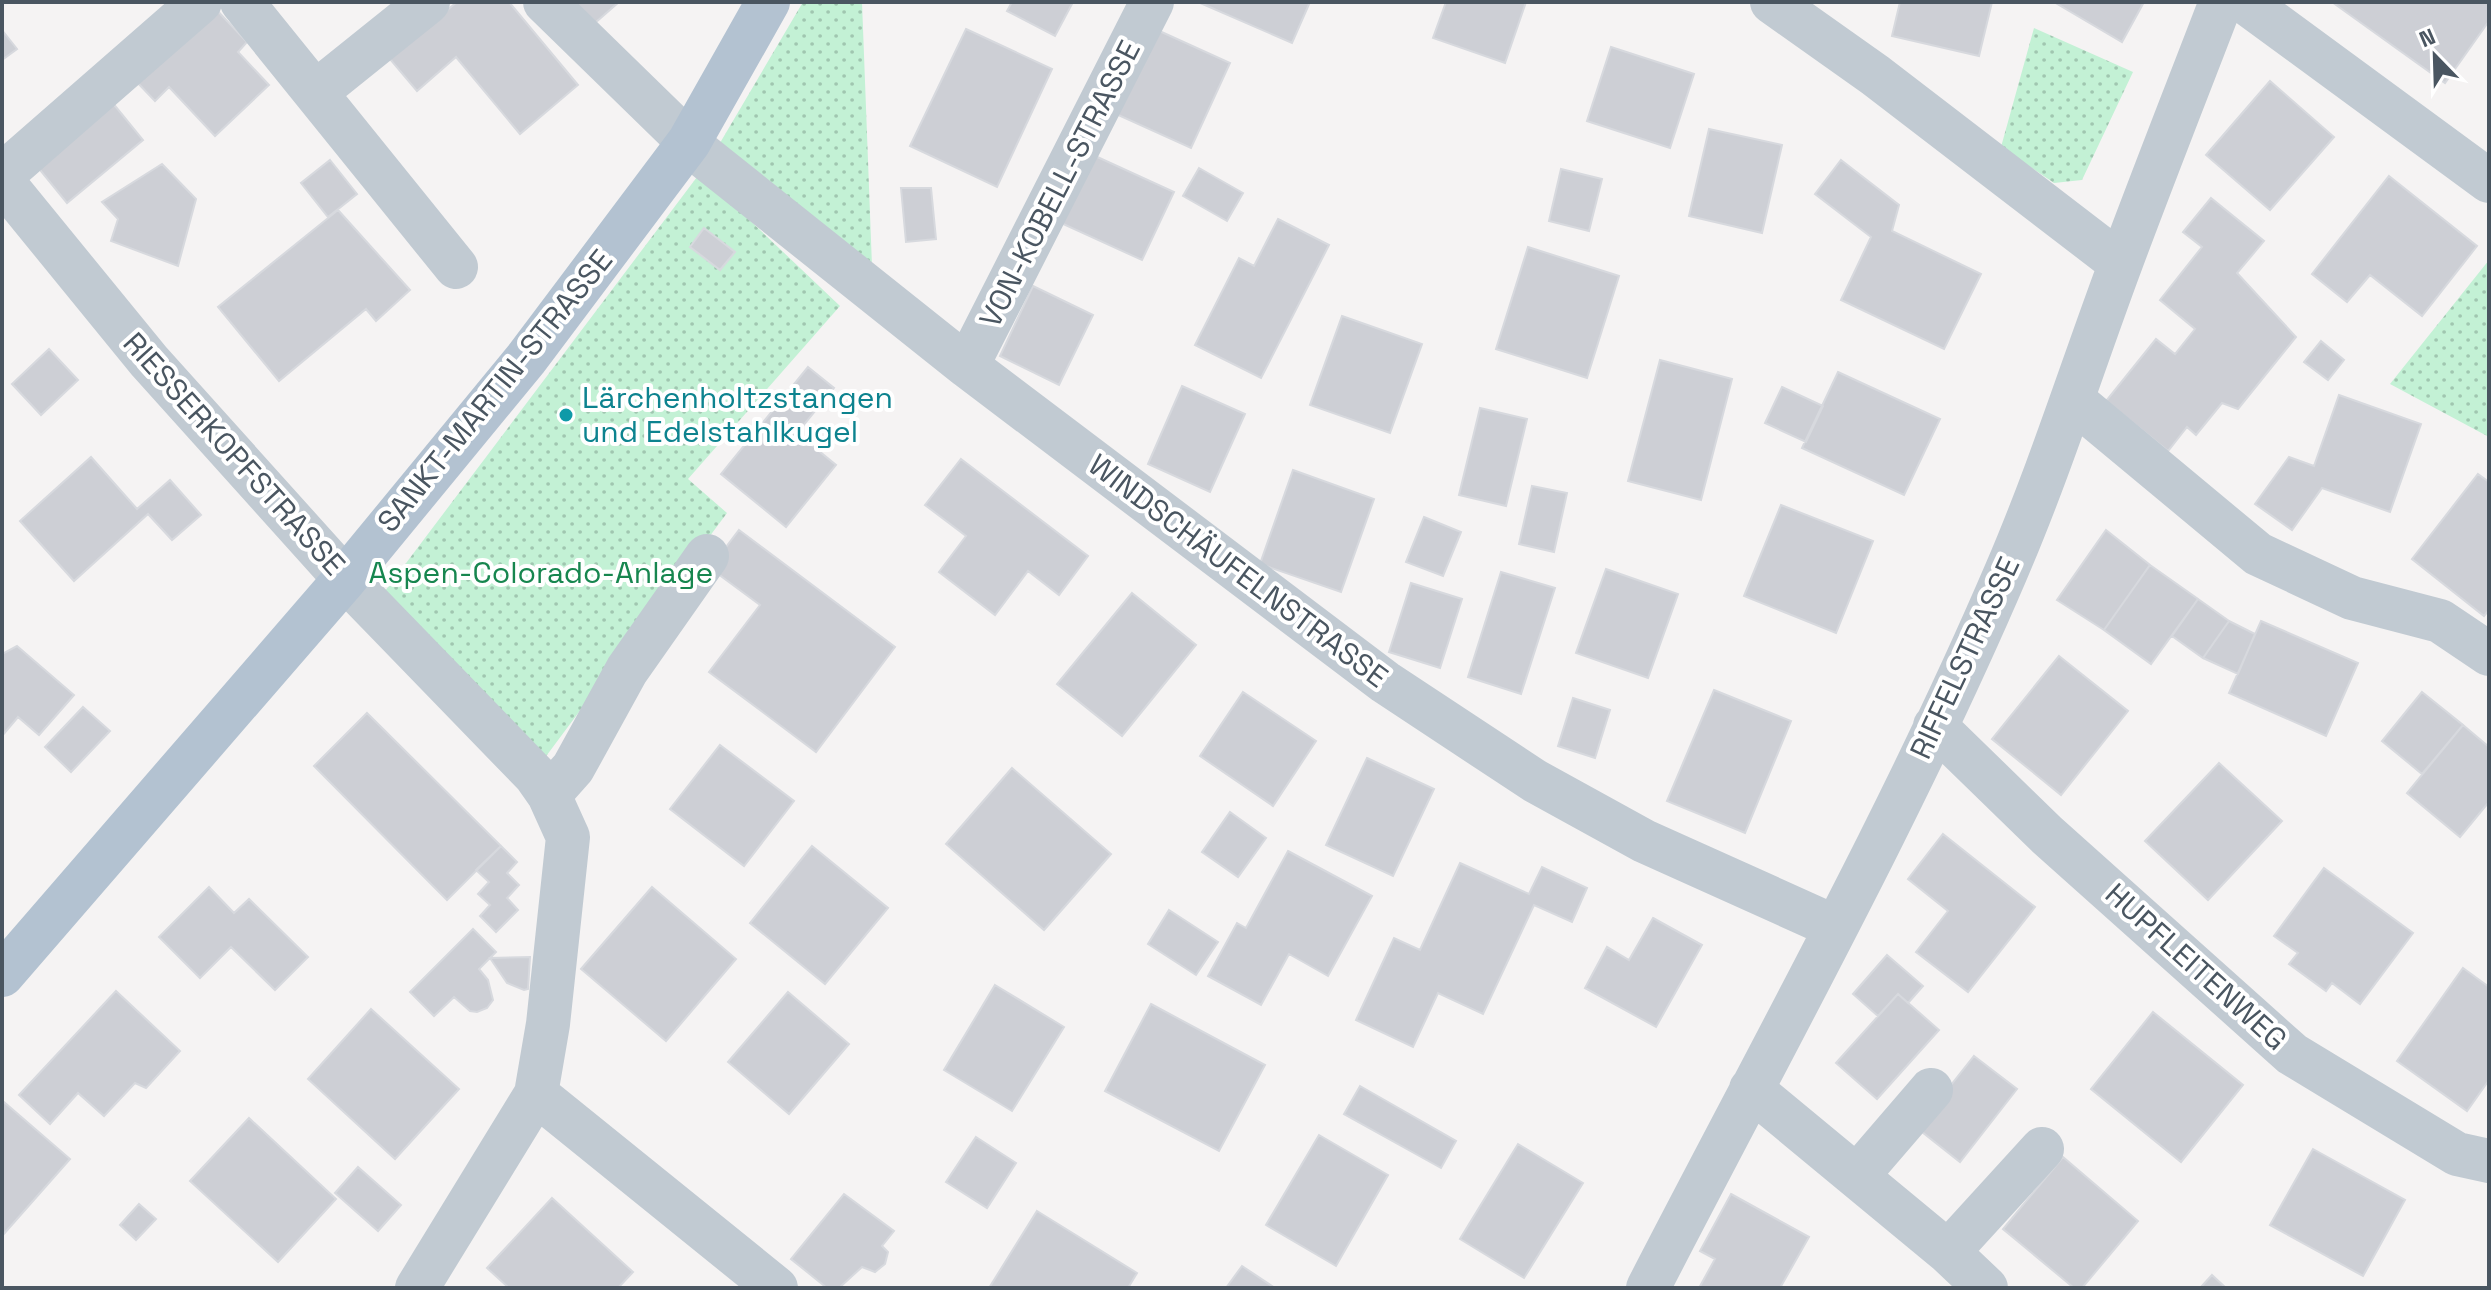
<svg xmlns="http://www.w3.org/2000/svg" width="2491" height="1290" font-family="'Space Grotesk',sans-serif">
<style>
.green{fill:url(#green-dots)}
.building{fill:#cdcfd5;stroke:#d7d9de;stroke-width:2}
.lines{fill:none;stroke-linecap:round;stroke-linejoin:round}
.minor{stroke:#c1cad2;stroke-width:44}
.major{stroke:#b3c2d1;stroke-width:44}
.culture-dot{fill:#0f9aa8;stroke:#fff;stroke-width:3}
.labels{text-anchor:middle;stroke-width:8;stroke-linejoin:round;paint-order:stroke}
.street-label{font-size:30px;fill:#4a5661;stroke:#fff}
.culture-label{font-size:30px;fill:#0d838f;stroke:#fff;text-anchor:start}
.park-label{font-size:30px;fill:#17864f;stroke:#fff}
</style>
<defs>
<pattern id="green-dots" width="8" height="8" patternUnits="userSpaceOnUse" patternTransform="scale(2)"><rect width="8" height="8" fill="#c3f1d5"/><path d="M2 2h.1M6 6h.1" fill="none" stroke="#a0c6b0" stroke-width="1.8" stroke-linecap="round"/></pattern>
</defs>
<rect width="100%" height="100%" fill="#f5f3f3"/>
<path class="green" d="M803,2H862L872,266L717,148Z
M2034,28L2133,72L2082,180L2054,183L2001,147Z
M700,173L840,306L688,479L727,513L544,759L382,595Z
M2489,260V437L2390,384Z"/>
<path class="building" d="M457,2H509L578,85L520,134L456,57L417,91L389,58Z
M565,2H619L588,29Z
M1012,2H1073L1055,36L1007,11Z
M1198,2H1310L1292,43Z
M1446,2H1526L1505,63L1433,38Z
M1900,2H1992L1979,56L1892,36Z
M2054,2H2144L2122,42Z
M2332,2H2489V21L2445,83Z
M211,4L247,42L238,52L269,85L215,136L169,87L155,101L133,78Z
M966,29L1052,69L997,187L910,146Z
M1155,29L1230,63L1191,148L1116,114Z
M2,30L17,49L2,60Z
M1611,47L1694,74L1670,148L1587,121Z
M2270,81L2334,137L2270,210L2206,155Z
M107,96L143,140L67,203L31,159Z
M1709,129L1782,145L1762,233L1689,216Z
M1093,155L1174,192L1142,260L1061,223Z
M330,160L357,194L328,217L301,183Z
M1841,160L1899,205L1892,231L1981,274L1944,349L1841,300L1871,237L1815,194Z
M162,164L196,199L178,266L111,241L118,219L102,202Z
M1199,168L1243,193L1227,221L1183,196Z
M1561,169L1602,179L1589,231L1549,221Z
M2389,176L2477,246L2422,316L2370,275L2347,302L2312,274Z
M901,188H931L936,239L906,242Z
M2211,198L2264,241L2237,273L2296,337L2238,409L2222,403L2196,435L2187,427L2168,451L2106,401L2156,339L2175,354L2195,329L2160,300L2202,247L2183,232Z
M338,210L410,290L376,321L366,309L279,381L218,307Z
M1278,219L1329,245L1261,378L1195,345L1239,258L1254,266Z
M704,228L735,252L720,270L690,247Z
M1528,247L1619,276L1587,378L1496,349Z
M1033,286L1093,315L1059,385L1000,356Z
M1342,316L1422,344L1390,433L1310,405Z
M2321,341L2344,360L2328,380L2304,362Z
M49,349L78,380L41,415L12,384Z
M1660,360L1732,379L1701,500L1628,481Z
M808,367L834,388L797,433L836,465L786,527L721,474Z
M1838,372L1940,419L1904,495L1802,448Z
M1182,386L1245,414L1210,492L1148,464Z
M1782,387L1823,406L1806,442L1765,423Z
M2339,395L2421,424L2390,512L2322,488L2292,530L2255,504L2289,457L2314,466Z
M1480,408L1527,419L1506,506L1459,495Z
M91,457L137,509L170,480L201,515L172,540L148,514L74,581L20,521Z
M961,459L1088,556L1059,595L1028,571L995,615L939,572L966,536L925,505Z
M1293,470L1374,499L1341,592L1260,564Z
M2478,474L2489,482V610L2484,616L2412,559Z
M1532,486L1567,493L1554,552L1519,544Z
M1781,505L1873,541L1836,633L1744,596Z
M1424,517L1461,532L1443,576L1406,562Z
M739,530L895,647L816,752L709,672L760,605L710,568Z
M2106,530L2150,565L2104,630L2057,600Z
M2150,565L2198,599L2151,664L2104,630Z
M1606,569L1678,594L1648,678L1576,653Z
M1501,572L1555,588L1521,694L1468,677Z
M1411,583L1462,599L1440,668L1389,652Z
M1132,593L1196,645L1122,736L1057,684Z
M2198,599L2229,621L2203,658L2172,636Z
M2229,621L2255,634L2238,674L2203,658Z
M2261,621L2358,663L2326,736L2229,693Z
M17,646L74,695L39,735L18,717L2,736V654Z
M2059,656L2128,711L2061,795L1992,739Z
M1714,690L1791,721L1745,833L1667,801Z
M1243,692L1316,741L1273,806L1200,756Z
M2422,692L2463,725L2422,774L2382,741Z
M1573,698L1610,710L1595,758L1558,746Z
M83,707L110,731L71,772L45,747Z
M367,713L501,846L447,900L314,766Z
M2463,725L2489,747V802L2460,837L2407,793Z
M720,745L794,801L744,866L670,809Z
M1367,758L1434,789L1393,876L1326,845Z
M2219,763L2282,821L2208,900L2145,841Z
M1012,768L1111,854L1044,930L946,844Z
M1230,812L1266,838L1238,877L1202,852Z
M1943,834L2035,907L1968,992L1916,952L1948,911L1908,879Z
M501,846L517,862L507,873L519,885L507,898L518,910L496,932L480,916L490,905L478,894L489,882L476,870Z
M812,846L888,908L825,984L750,923Z
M1288,851L1372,896L1328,976L1289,954L1261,1005L1208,976L1237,923L1246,928Z
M1460,863L1529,894L1542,867L1587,888L1572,922L1534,905L1483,1014L1438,993L1413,1047L1356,1020L1394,938L1420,950Z
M2324,868L2413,933L2360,1004L2332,983L2326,991L2289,964L2298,953L2274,936Z
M209,887L234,913L249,899L308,957L275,990L231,947L200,978L159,937Z
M652,887L736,959L666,1041L581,969Z
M1169,910L1218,942L1196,975L1148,944Z
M1653,918L1702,945L1656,1027L1585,988L1607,947L1629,960Z
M473,929L496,952L479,969L488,980L493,1000L487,1008L477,1012L470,1011L454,997L434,1016L410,992Z
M1887,955L1923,986L1908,1003L1898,994L1878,1016L1853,994Z
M530,957L528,989L524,990L507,983L490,958Z
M2463,968L2489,987V1080L2467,1111L2397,1061Z
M995,985L1064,1027L1012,1111L944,1070Z
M116,991L180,1051L146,1088L135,1083L104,1116L78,1093L50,1124L19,1095Z
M788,992L849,1044L789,1114L728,1062Z
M1898,994L1939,1030L1877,1099L1836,1063Z
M1151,1004L1265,1065L1219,1151L1105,1091Z
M371,1009L459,1089L395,1159L308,1079Z
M2153,1012L2243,1085L2181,1162L2091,1089Z
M1974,1056L2017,1089L1960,1162L1917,1128Z
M1360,1086L1456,1141L1441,1168L1344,1114Z
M4,1102L70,1159L2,1236V1104Z
M249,1118L336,1199L278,1262L190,1181Z
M1319,1135L1388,1175L1336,1266L1266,1225Z
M976,1137L1016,1163L987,1208L946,1182Z
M1518,1144L1583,1183L1524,1278L1460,1239Z
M2313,1149L2405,1200L2363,1276L2270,1225Z
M2063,1157L2138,1221L2082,1288H2074L2003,1229Z
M358,1167L401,1205L378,1231L335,1193Z
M844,1194L894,1231L882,1246L888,1252L885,1264L875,1272L862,1267L839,1288H827L791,1259Z
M1731,1194L1809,1237L1780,1288H1699L1715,1259L1700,1251Z
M552,1198L633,1272L618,1288H509L487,1268Z
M139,1204L156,1219L136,1240L120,1225Z
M1037,1211L1137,1273L1128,1288H989Z
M1242,1266L1275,1288H1226Z
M2212,1275L2226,1288H2200Z"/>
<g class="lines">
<path class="minor" d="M242,2L456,267
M545,2L701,154L967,366L1385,682L1535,781L1644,841L1835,927
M1772,2L1875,75L2120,263
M2245,2L2489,181
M316,92L428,2
M2,175L200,2
M2,181L149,361L345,579L535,775L549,795L568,837L548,1024L536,1094L417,1288
M967,366L1152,2
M2074,401L2258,554L2352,598L2440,621L2489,654
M1935,726L2047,835L2292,1054L2457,1154L2489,1161
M549,795L573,768L627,670L707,556
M1751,1089L1948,1252L1986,1288
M536,1094L776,1288
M1857,1176L1931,1090
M1948,1252L2042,1149
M1648,1288C1770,1051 1901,817 2006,572C2050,470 2083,364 2122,260C2154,174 2188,88 2221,2"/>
<path class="major" d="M2,975L345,579L526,359L689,142L768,2"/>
</g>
<circle class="culture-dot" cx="566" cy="415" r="8"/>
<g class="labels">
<g class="street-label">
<text transform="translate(1060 184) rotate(-63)" y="10">VON-KOBELL-STRASSE</text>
<text transform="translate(495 391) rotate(-51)" y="10">SANKT-MARTIN-STRASSE</text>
<text transform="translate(234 454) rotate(48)" y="10">RIESSERKOPFSTRASSE</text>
<text transform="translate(1238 571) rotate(37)" y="10">WINDSCHÄUFELNSTRASSE</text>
<text transform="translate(1965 658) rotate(-65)" y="10">RIFFELSTRASSE</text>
<text transform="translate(2196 967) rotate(42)" y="10">HUPFLEITENWEG</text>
</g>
<g class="culture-label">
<text x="582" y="408">Lärchenholtzstangen<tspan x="582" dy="34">und Edelstahlkugel</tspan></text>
</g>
<g class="park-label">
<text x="541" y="583">Aspen-Colorado-Anlage</text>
</g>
</g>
<rect width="2491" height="1290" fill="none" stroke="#4a5661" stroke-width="8"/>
<g transform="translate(2435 56) rotate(337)" stroke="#ffffff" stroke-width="6" paint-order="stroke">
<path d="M0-6L14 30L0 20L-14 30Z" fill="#4a5661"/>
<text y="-12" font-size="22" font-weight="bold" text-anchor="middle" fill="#4a5661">N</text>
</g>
</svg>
